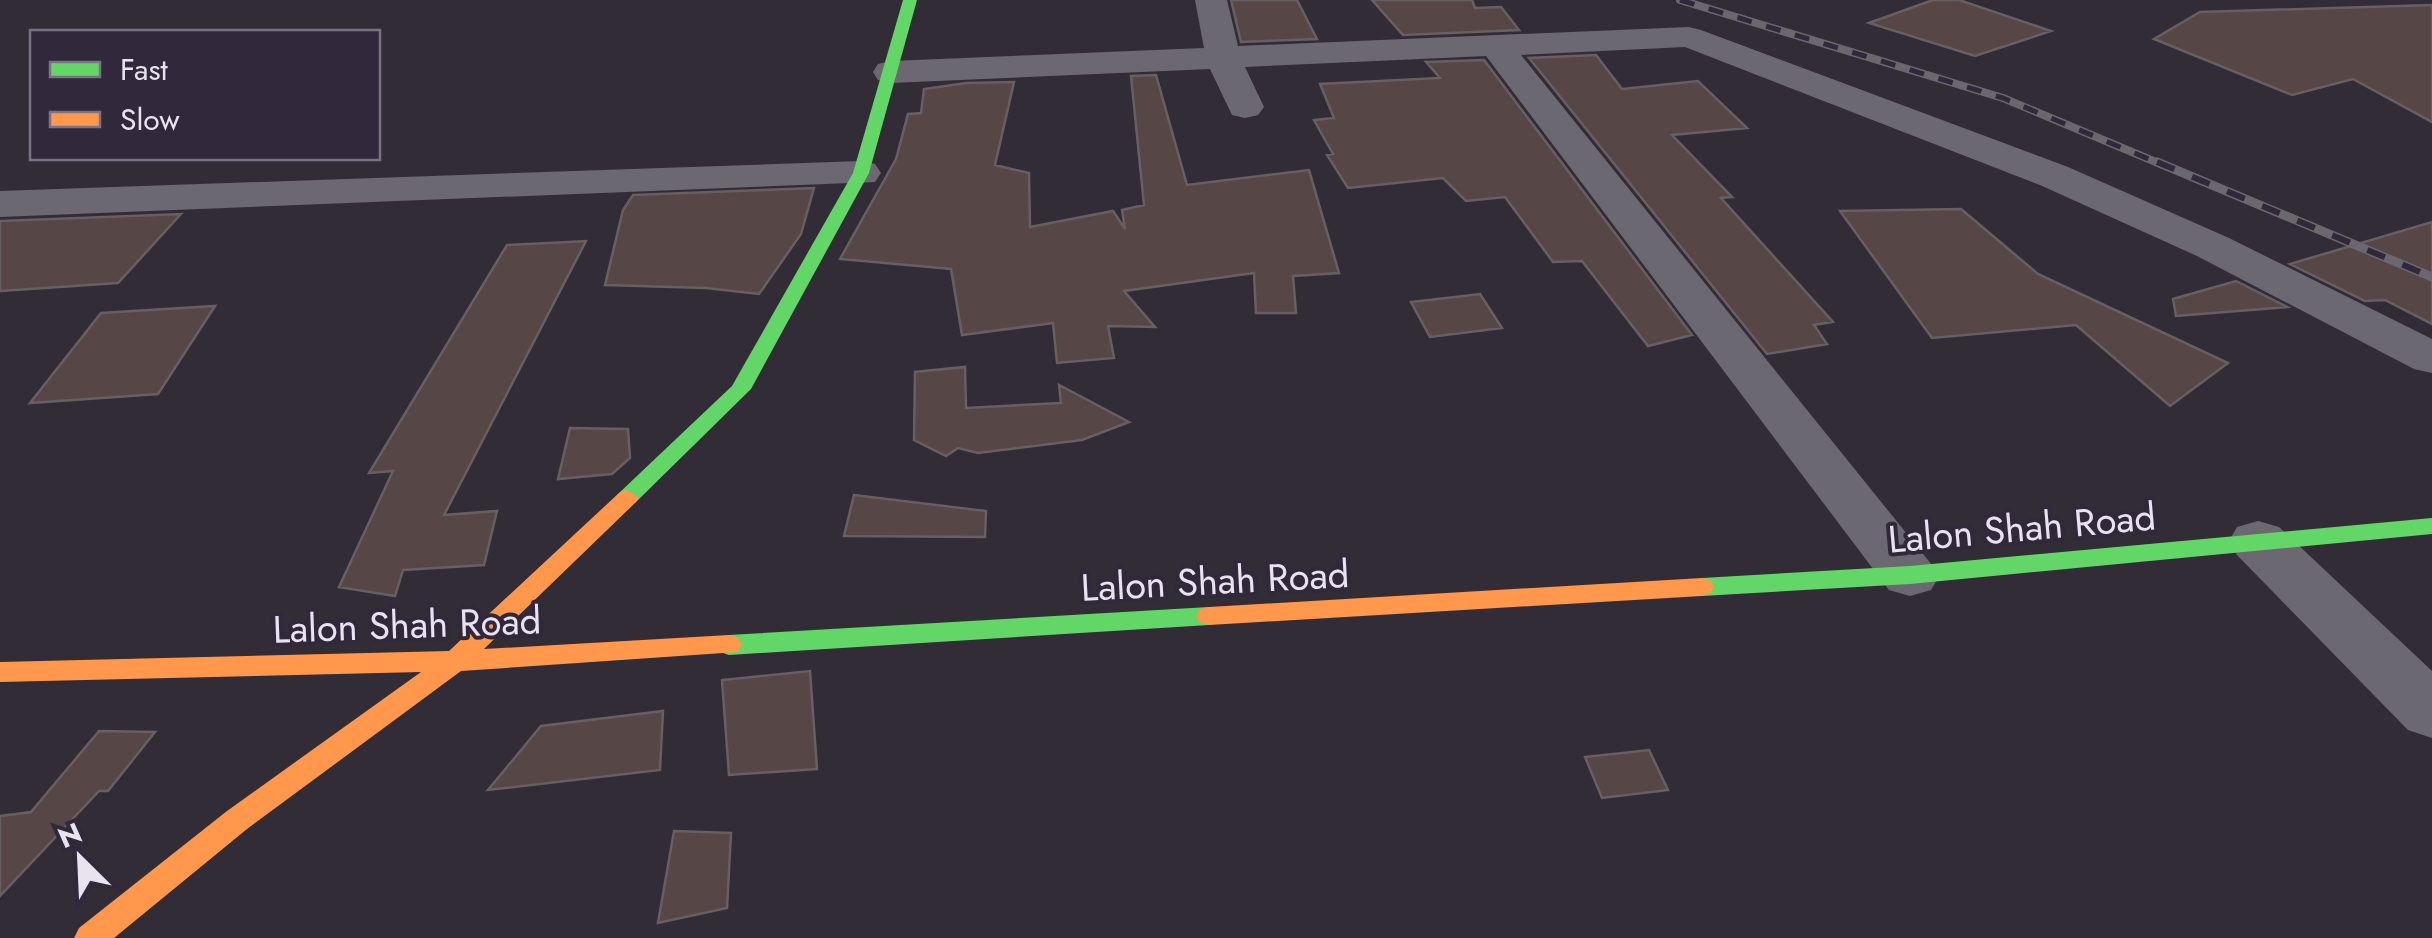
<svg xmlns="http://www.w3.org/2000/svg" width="2432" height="938" font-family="Jost,sans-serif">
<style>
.building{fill:#564645;stroke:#675f61;stroke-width:2.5}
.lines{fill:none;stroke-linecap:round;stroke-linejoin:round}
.street{fill:#6c6871;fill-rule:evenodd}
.fast{fill:#63d668;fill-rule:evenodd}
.slow{fill:#ff974d;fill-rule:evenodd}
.rail-far1-casing{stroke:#6a676e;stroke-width:8}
.rail-casing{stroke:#6a676e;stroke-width:9}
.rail-far1{stroke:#32283b;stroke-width:5;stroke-dasharray:15;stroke-linecap:butt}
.rail{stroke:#32283b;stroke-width:6;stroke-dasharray:19;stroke-linecap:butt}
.labels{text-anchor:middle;stroke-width:8;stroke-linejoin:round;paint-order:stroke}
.street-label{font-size:38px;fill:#e9e3f0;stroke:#32283b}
</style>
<rect width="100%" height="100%" fill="#322c37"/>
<path class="building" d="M1231,0H1297L1317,39L1241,42Z
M1372,0H1472L1475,8L1501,7L1519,30L1403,35Z
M1933,0H1959L2051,31L1975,56L1869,23Z
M2432,5V122L2353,79L2292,95L2154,39L2200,12Z
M1596,55L1622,89L1698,81L1747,128L1672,135L1732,197L1721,198L1833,322L1814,325L1827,344L1767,354L1529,58Z
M1484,60L1692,335L1648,346L1582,261L1553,262L1505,197L1466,201L1443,178L1348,188L1327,155L1333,154L1314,120L1334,118L1320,84L1440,78L1426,62Z
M1156,75L1187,185L1309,170L1339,273L1293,276L1296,313H1256L1254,273L1124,291L1155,327L1108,326L1114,358L1057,363L1053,323L962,335L951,269L840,259L896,159L908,114L921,113L924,89L966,83L1014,82L995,165L1029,173L1030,227L1113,211L1125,229L1122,210L1144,205L1131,76Z
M814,188L801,234L759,294L706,288L605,285L623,210L633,195Z
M1961,209L2038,274L2228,363L2170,406L2076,325L1932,338L1840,211Z
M181,214L118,283L0,291V221Z
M2432,222V324L2385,300L2365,301L2290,264Z
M586,241L444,515L497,511L484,565L403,570L395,596L339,587L393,471L369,473L507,245Z
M2236,281L2287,307L2176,316L2173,299Z
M1480,294L1502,328L1430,337L1411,302Z
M215,306L158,394L30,403L101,313Z
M965,367L966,408L1061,403L1059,385L1129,422L1082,440L978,453L958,448L946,456L914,440L915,372Z
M570,428L628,429L630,458L612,474L558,479Z
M854,495L986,511L985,537L844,536Z
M810,671L817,769L729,775L722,680Z
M663,711L660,770L488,790L541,726Z
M99,731L155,732L108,791H99L0,896V816L31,812Z
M1649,750L1668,790L1602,798L1585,757Z
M674,831L731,833L727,908L658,923Z"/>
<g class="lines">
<path class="street" d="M1195,0H1227L1238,46L1689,27L1701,30L2068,167L2229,238L2432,339V373L2414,369L2197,256L2040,185L1685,47L1521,55L1940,575L1931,590L1910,596L1889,590L1486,56L1245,67L1264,107L1258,115L1245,118L1232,115L1210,69L891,83L878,80L873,72L878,64L891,61L1204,48Z
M861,161L875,164L881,173L875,182L0,217V191Z
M2258,521L2279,527L2432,671V738L2408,730L2237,555L2229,541L2237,527Z"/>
<path class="fast" d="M903,0H917L869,173L751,389L635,503H619L615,498L619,493L732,386L853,173Z
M2432,518V534L1910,584L1702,596L1693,593L1690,587L1693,581L1702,578L1910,566Z
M1209,607L1218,609L1222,616L1218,623L1209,625L729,655L720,652L716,645L720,638L729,635Z"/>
<path class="slow" d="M627,490L639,498L635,503L484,649L729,635L738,638L742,645L738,652L461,671L247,829L114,938H74L79,928L227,811L421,672L0,682V662L449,651L619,493Z
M1702,578L1711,581L1714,587L1711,593L1702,596L1209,625L1200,623L1196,616L1200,609L1209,607Z"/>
<defs>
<path id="rail-far1" d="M1680,0L2003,98L2163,165"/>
<path id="rail" d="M2157,162L2432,277"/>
</defs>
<use href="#rail-far1" class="rail-far1-casing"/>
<use href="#rail" class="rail-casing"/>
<use href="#rail-far1" class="rail-far1"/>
<use href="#rail" class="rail"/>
</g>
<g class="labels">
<g class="street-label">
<text transform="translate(2022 528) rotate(-5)" y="13">Lalon Shah Road</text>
<text transform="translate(1215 581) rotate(-3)" y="13">Lalon Shah Road</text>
<text transform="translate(407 625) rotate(-2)" y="13">Lalon Shah Road</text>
</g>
</g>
<rect x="30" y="30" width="350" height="130" fill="#32283b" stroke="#7b7383" stroke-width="2.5"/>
<rect x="50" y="62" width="50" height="15" fill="#63d668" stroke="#7b7383" stroke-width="2.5"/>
<text x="120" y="80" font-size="30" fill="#e9e3f0">Fast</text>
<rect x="50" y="112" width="50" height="15" fill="#ff974d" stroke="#7b7383" stroke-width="2.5"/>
<text x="120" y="130" font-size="30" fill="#e9e3f0">Slow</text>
<g transform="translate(80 858) rotate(336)" stroke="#32283b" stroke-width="8" paint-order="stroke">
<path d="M0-8L18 38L0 25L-18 38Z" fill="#e9e3f0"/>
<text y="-15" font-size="28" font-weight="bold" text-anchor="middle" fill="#e9e3f0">N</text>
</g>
</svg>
